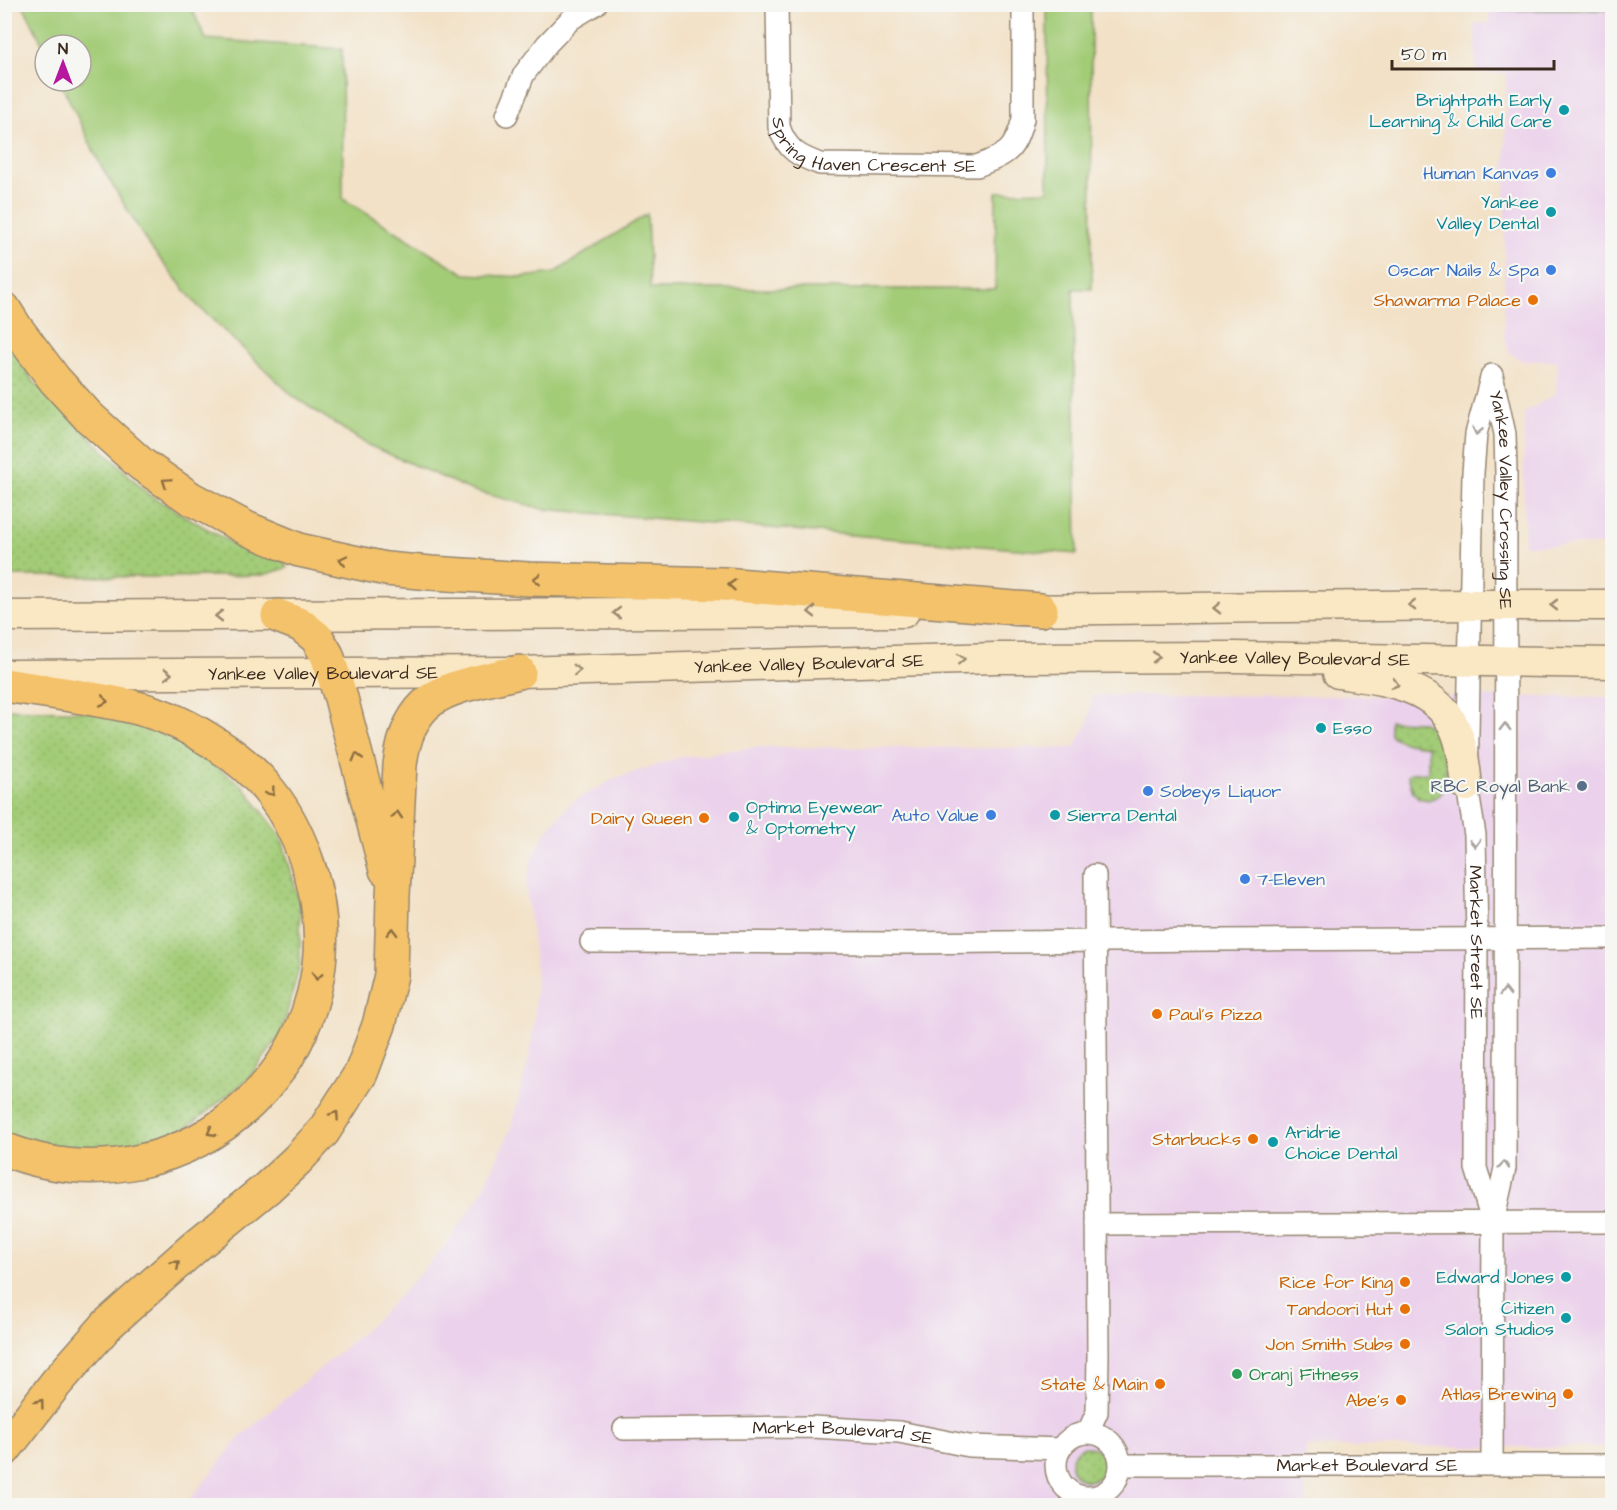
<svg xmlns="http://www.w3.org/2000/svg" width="1617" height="1510" font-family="'Architects Daughter',sans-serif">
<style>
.built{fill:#ebd1eb}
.grass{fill:url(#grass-dots);stroke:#6f7b4a;stroke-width:1.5}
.green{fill:#a3cc77;stroke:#6f7b4a;stroke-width:1.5}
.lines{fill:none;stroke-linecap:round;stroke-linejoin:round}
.street-casing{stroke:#968672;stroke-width:24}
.secondary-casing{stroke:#968672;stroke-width:33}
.highway-casing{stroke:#968672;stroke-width:36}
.street{stroke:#fff;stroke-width:21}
.secondary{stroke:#fae7c3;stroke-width:30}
.highway{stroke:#f3c26a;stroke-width:33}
.oneway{stroke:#a79f9a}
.oneway2{stroke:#8e6e40}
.oneway3{stroke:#9a8870}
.culture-dot{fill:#0f9aa8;stroke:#f6f6f2;stroke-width:2}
.shop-dot{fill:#3f7fe0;stroke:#f6f6f2;stroke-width:2}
.food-dot{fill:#e8710a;stroke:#f6f6f2;stroke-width:2}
.service-dot{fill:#5c6f8a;stroke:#f6f6f2;stroke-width:2}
.leisure-dot{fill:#2e9e5b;stroke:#f6f6f2;stroke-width:2}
.labels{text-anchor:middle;stroke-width:4.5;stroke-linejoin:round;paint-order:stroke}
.culture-label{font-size:18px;fill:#0d838f;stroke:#f6f6f2;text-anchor:end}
.street-label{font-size:18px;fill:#3b2a1e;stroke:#f6f6f2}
.shop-label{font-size:18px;fill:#366cbe;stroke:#f6f6f2;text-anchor:end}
.food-label{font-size:18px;fill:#c56008;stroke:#f6f6f2;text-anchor:end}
.service-label{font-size:18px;fill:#4e5e75;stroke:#f6f6f2;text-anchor:end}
.leisure-label{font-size:18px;fill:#27864d;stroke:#f6f6f2;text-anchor:start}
</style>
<defs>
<pattern id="grass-dots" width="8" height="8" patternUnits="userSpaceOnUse" patternTransform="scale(1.5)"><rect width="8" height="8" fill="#a3cc77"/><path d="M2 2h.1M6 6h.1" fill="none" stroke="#8daf66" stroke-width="1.8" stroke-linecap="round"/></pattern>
</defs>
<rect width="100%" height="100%" fill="#f6f6f2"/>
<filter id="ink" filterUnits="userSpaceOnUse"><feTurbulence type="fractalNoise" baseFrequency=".0167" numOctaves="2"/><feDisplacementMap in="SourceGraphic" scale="12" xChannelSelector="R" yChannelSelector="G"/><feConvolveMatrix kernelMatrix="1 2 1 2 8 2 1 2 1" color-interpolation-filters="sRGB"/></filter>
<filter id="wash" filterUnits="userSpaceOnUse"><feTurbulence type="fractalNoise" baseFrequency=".008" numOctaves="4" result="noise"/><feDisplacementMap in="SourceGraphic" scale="24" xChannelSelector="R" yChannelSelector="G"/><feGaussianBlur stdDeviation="1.35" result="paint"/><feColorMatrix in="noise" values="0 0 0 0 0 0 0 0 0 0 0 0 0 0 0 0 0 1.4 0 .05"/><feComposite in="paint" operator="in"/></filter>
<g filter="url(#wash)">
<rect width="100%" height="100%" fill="#f2e1c6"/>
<path class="built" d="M1489,10H1612V545H1524V413L1556,394L1557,361H1522L1509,352L1504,335L1506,73L1476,72L1475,23H1489Z
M1092,695L1612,697V1447H1306V1506H185L238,1439L372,1324L402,1293L443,1249L481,1194L510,1130L529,1058L535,1016L536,969L526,887L532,859L546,832L572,802L616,778L681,757L757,747L1074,748L1088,723Z"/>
<path class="grass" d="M4,333L33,381L149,495L233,544L284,561L287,568L263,575L163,577L5,576Z
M5,709L94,712L171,734L243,786L281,836L300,904V965L281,1035L248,1079L189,1126L139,1146L59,1149L5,1136Z
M1390,721L1423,722L1437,732L1444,750L1448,783L1440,795L1429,800L1419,798L1413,792L1408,775L1411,773H1428V746C1411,744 1405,744 1390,735Z
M1071 1464a17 17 0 1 1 34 0a17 17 0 1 1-34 0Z"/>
<path class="green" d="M23,5H190L206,39L342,49L343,199L465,274L523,277L554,273L647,214L650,289H995L996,192L1048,191L1047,5H1091L1092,289H1073L1077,554L543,509L471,490L368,445L294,397L197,305L148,244L101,166L60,81H81V45H45V49Z
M1489,5L1612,4V10H1489Z"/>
</g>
<g filter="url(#ink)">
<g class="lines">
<defs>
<g id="street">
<path id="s1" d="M777,4L779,127C787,150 798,156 820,164L977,166C1008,154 1014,152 1023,119V4"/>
<path d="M507,115L524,74L547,44L571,19L596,4"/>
<path id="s2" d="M1492,375L1505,434L1506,473L1505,1168L1493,1222L1492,1464"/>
<path id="s3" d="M1491,378L1476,434L1473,473L1467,786L1475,835L1477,938L1476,1168L1492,1221"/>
<path d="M591,942L900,943L1210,940L1612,938"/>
<path d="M1097,1224L1612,1222"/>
<path id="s4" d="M624,1429L812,1427L899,1432L969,1446L1060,1449"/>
<path d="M1088,1432L1097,1412L1098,1356L1095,875"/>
<circle cx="1088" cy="1465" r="32"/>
<path id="s5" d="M1121,1465H1612"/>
</g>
<g id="secondary">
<path d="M1015,610L1470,605H1612"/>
<path d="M4,616L904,612"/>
<path d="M1338,673C1382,680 1437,684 1456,731C1463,748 1465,768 1467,786"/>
<path id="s6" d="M11,675L519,672L996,658L1234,657L1612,663"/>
</g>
<path id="highway" d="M4,309L16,328L55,380L88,416L141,464L190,498L248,529L299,550L386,569L431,573L529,579L723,584L1041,610
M278,616L301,625L317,638L327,655L341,698L386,870
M4,685C36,690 67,694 98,700C116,703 134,706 151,712C174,719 196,731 216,744C262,773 288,809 306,859C374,1048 189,1223 4,1149
M4,1450L56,1383L108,1324L197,1245L267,1188L297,1160L323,1132L361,1073L379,1025L391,975L393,895L400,765C409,687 455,688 519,672"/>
</defs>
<use href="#street" class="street-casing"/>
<use href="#secondary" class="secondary-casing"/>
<use href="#highway" class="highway-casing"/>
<use href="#street" class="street"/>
<use href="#secondary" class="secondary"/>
<use href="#highway" class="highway"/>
</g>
<defs><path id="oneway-chevron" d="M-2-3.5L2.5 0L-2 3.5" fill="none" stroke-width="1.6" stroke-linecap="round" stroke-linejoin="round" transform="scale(1.5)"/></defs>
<g class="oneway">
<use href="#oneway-chevron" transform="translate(1477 431) rotate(102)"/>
<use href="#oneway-chevron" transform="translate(1505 727) rotate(-90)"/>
<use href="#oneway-chevron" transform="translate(1475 843) rotate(88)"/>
<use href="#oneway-chevron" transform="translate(1505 992) rotate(-90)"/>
<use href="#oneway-chevron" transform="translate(1504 1165) rotate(-85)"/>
</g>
<g class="oneway2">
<use href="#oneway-chevron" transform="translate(166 482) rotate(-146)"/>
<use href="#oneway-chevron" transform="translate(343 560) rotate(-168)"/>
<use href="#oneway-chevron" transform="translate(537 579) rotate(-178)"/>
<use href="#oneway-chevron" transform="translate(732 585) rotate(-176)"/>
<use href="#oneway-chevron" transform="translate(104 701) rotate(11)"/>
<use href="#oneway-chevron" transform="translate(357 757) rotate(-105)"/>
<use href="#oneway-chevron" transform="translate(271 792) rotate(52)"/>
<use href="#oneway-chevron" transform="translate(397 815) rotate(-86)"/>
<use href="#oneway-chevron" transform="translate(392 932) rotate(-89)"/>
<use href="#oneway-chevron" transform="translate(317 976) rotate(99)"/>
<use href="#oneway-chevron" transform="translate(335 1115) rotate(-56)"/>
<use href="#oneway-chevron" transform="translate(211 1132) rotate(150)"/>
<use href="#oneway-chevron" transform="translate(176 1264) rotate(-42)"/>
<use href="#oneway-chevron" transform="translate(40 1403) rotate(-53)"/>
</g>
<g class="oneway3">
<use href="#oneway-chevron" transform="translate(1412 605) rotate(179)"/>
<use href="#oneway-chevron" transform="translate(1554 605) rotate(-180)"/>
<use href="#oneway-chevron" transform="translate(1217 608) rotate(179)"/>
<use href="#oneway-chevron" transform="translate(812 612) rotate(180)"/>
<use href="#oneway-chevron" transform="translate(617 613) rotate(180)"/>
<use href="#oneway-chevron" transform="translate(219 616) rotate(180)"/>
<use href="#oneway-chevron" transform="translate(1156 657)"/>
<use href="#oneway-chevron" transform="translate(961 659) rotate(-2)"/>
<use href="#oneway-chevron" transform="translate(577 670) rotate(-2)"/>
<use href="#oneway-chevron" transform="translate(168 674) rotate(-1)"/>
<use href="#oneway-chevron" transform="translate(1395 684) rotate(16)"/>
</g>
</g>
<g class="culture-dot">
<circle cx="1564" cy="110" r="6"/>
<circle cx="1551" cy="212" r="6"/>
<circle cx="1321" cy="728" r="6"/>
<circle cx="1055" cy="815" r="6"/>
<circle cx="734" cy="817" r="6"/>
<circle cx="1273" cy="1142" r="6"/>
<circle cx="1566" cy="1277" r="6"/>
<circle cx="1566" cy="1318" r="6"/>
</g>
<g class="shop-dot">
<circle cx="1551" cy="173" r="6"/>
<circle cx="1551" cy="270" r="6"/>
<circle cx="1148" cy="791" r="6"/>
<circle cx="991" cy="815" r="6"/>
<circle cx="1245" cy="879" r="6"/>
</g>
<g class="food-dot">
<circle cx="1533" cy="300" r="6"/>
<circle cx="704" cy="818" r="6"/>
<circle cx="1157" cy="1014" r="6"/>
<circle cx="1253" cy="1139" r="6"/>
<circle cx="1405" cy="1282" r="6"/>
<circle cx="1405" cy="1309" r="6"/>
<circle cx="1405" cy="1344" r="6"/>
<circle cx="1160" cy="1384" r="6"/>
<circle cx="1568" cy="1394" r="6"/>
<circle cx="1401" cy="1400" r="6"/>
</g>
<circle class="service-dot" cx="1582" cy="786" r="6"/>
<circle class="leisure-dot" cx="1237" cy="1374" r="6"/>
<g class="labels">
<g class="culture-label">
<text x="1552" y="106">Brightpath Early<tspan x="1552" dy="21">Learning &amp; Child Care</tspan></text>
<text x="1539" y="208">Yankee<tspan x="1539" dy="21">Valley Dental</tspan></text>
<text x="1333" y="734" text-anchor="start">Esso</text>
<text x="746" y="813" text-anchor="start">Optima Eyewear<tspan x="746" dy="21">&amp; Optometry</tspan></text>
<text x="1067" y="821" text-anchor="start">Sierra Dental</text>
<text x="1285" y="1138" text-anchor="start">Aridrie<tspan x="1285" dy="21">Choice Dental</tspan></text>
<text x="1554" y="1283">Edward Jones</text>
<text x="1554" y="1314">Citizen<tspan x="1554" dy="21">Salon Studios</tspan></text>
</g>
<g class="street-label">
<text dy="6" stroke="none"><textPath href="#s1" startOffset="225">Spring Haven Crescent SE</textPath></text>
<text dy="6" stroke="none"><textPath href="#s2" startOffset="126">Yankee Valley Crossing SE</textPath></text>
<text dy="6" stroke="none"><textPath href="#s6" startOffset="1284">Yankee Valley Boulevard SE</textPath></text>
<text dy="6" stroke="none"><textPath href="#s6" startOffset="798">Yankee Valley Boulevard SE</textPath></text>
<text dy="6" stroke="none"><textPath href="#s6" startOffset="312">Yankee Valley Boulevard SE</textPath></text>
<text dy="6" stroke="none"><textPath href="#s3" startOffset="567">Market Street SE</textPath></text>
<text dy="6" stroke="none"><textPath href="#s4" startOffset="219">Market Boulevard SE</textPath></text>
<text dy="6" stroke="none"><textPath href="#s5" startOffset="246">Market Boulevard SE</textPath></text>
</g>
<g class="shop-label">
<text x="1539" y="179">Human Kanvas</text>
<text x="1539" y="276">Oscar Nails &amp; Spa</text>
<text x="1160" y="797" text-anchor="start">Sobeys Liquor</text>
<text x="979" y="821">Auto Value</text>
<text x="1257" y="885" text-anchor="start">7-Eleven</text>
</g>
<g class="food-label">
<text x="1521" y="306">Shawarma Palace</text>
<text x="692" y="824">Dairy Queen</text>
<text x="1169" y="1020" text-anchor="start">Paul's Pizza</text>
<text x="1241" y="1145">Starbucks</text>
<text x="1393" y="1288">Rice for King</text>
<text x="1393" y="1315">Tandoori Hut</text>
<text x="1393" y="1350">Jon Smith Subs</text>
<text x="1148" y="1390">State &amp; Main</text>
<text x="1556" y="1400">Atlas Brewing</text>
<text x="1389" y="1406">Abe's</text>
</g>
<g class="service-label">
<text x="1570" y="792">RBC Royal Bank</text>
</g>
<g class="leisure-label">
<text x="1249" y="1380">Oranj Fitness</text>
</g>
</g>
<rect width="1617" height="1510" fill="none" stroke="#f6f6f2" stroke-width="24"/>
<g transform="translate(63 63)"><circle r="28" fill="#f6f6f2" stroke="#aba49d" stroke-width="1.5"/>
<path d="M0-4.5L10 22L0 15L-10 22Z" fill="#b5179e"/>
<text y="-9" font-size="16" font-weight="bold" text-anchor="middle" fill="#3b2a1e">N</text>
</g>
<path d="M1392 60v9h162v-9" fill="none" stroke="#3b2a1e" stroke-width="3"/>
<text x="1401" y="60" font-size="18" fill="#3b2a1e" stroke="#f6f6f2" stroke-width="4.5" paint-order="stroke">50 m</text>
</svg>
